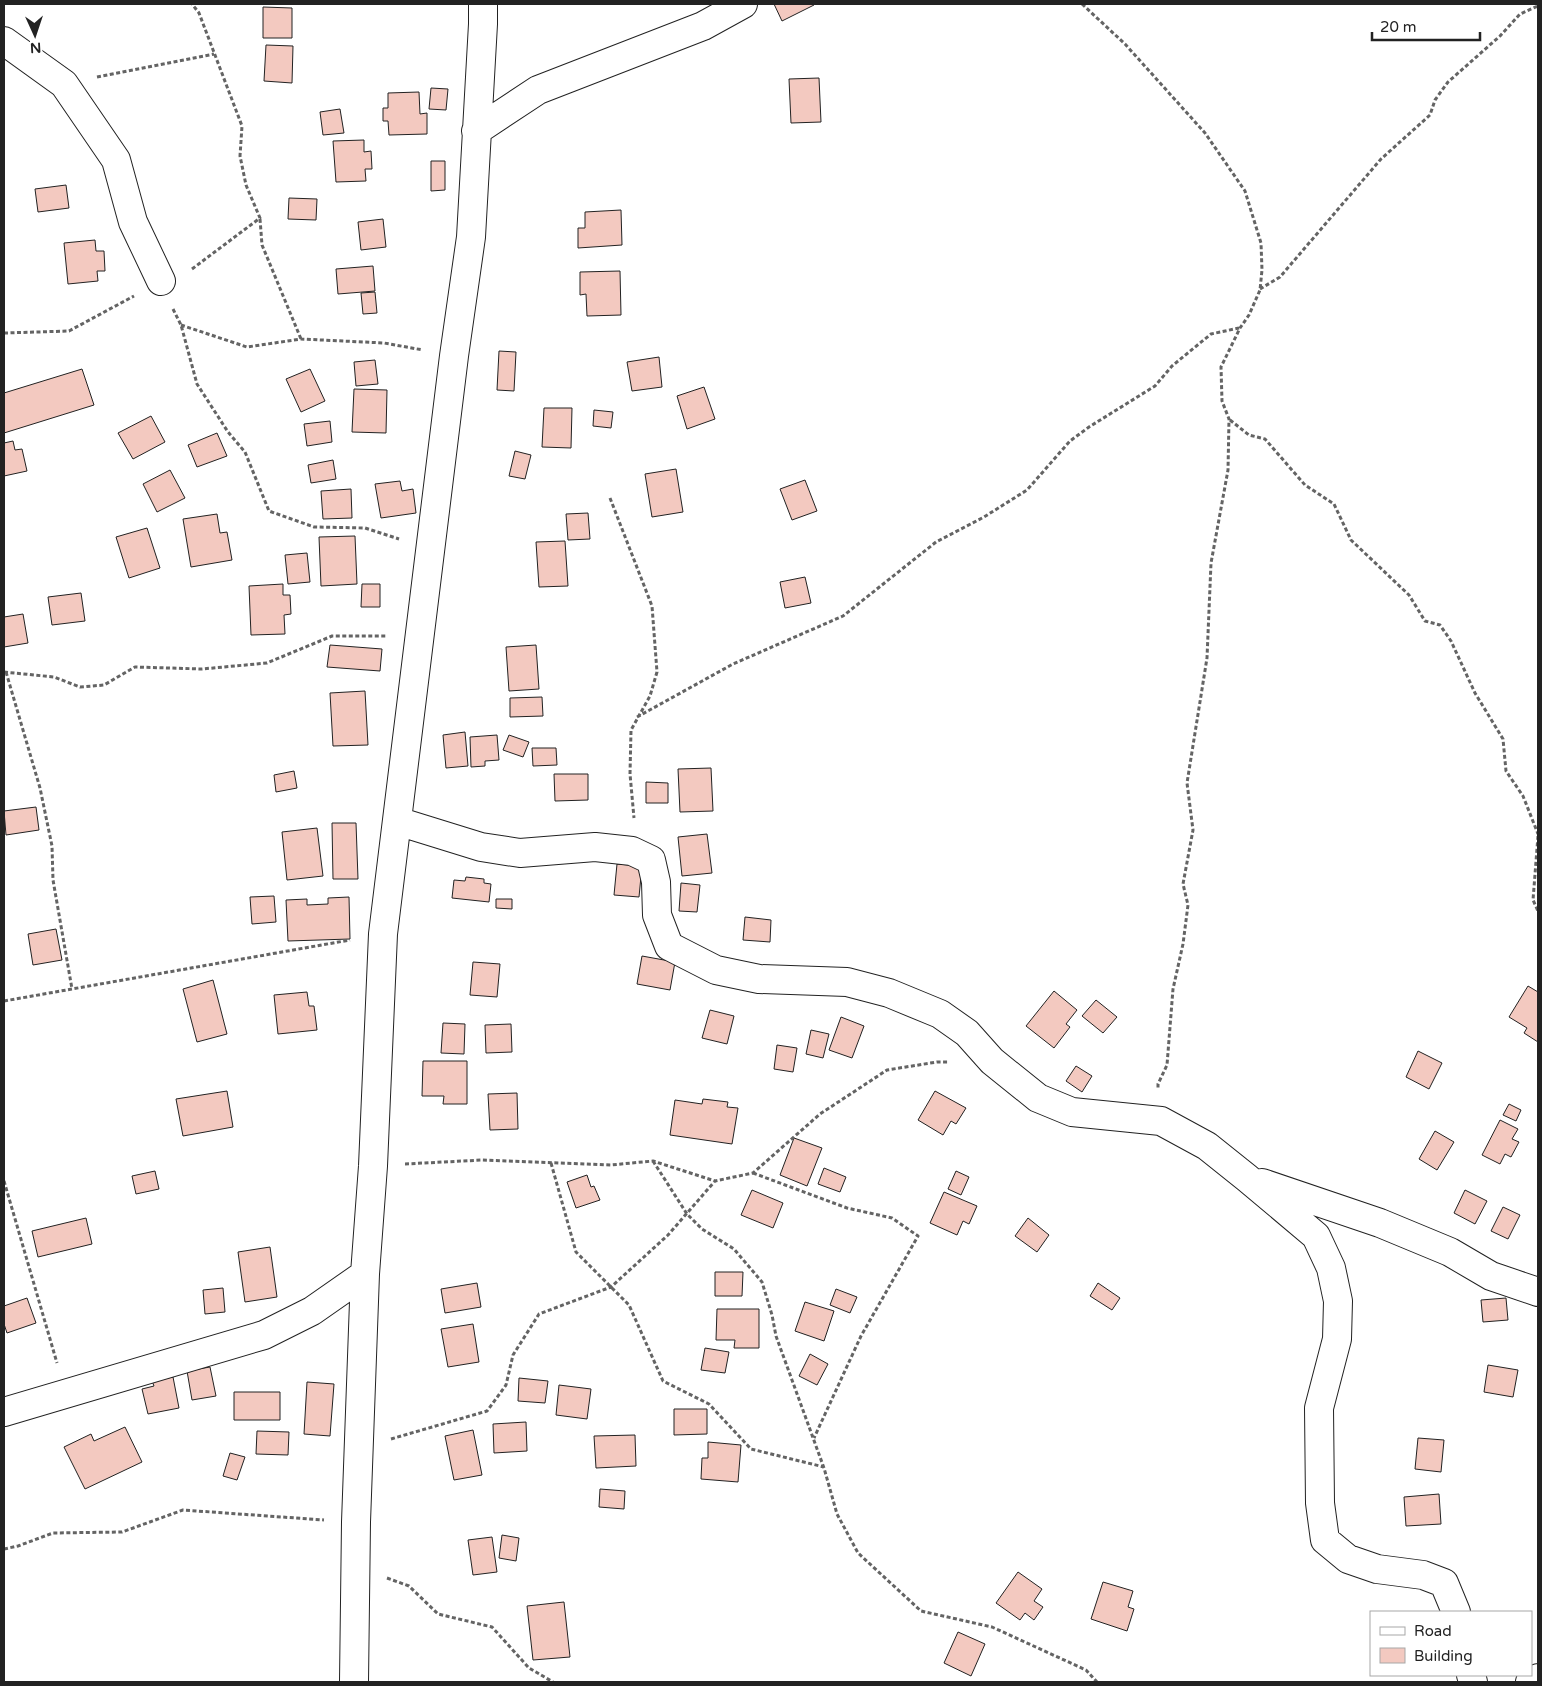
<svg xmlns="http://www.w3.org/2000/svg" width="1542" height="1686" font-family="'Varela Round',sans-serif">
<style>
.building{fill:#f3c9c0;stroke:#222}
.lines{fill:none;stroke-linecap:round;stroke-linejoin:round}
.street-casing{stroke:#222;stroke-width:30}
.path{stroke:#646464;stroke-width:3;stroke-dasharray:4 2.5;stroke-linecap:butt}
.street{stroke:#fff;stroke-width:28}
</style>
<rect width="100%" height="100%" fill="#fff"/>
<path class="building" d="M774,4H813L814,5L782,21Z
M263,7L292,8V38H263Z
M266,45L293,46L292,83L264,81Z
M819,78L821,122L791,123L789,79Z
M431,88L448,89L446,110L429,109Z
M419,92L420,114L427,113V134L389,135L388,121H383V108H388V93Z
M340,109L344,133L323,135L320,112Z
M364,140V152L371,151L372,169H365L366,181L336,182L333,141Z
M431,161H445V190L431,191Z
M66,185L69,208L38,212L35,189Z
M289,198L317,199L316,220L288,219Z
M621,210L622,245L578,248V228H585V212Z
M383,219L386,247L361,250L358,222Z
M95,240L96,251H104L105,271H97L98,281L68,284L64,243Z
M373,266L375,291L338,294L336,269Z
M620,271L621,315L587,316L586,294L580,295V272Z
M375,292L377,313L363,314L361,293Z
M499,351L516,352L514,391L497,390Z
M659,357L662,387L632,391L627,362Z
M375,360L378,384L356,386L354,362Z
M82,369L94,405L4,433V393Z
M310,369L325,401L301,412L286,379Z
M704,387L715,419L687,429L677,396Z
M354,389L387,390L386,433L352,432Z
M544,408H572L571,448L542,447Z
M594,410L613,412L611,428L593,426Z
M151,416L165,442L133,459L118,433Z
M330,421L332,442L307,446L304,424Z
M217,433L227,456L197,467L188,445Z
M13,441L15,450L22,449L27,471L4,476V443Z
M515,451L531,455L525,479L509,476Z
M333,460L336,479L311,483L308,465Z
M676,469L683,512L652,517L645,474Z
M170,470L185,498L157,512L143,484Z
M805,480L817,511L792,520L780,489Z
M400,481L402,491L413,489L416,513L381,518L375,484Z
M351,489L352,518L323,519L321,491Z
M588,513L590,539L568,540L566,514Z
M217,514L220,533L227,532L232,560L191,567L183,519Z
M147,528L160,568L129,578L116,537Z
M355,536L357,584L321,586L319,537Z
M565,541L568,586L539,587L536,542Z
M307,553L310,582L288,584L285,555Z
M805,577L811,603L785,608L780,582Z
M283,584V595H290L291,614L284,615L285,634L251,635L249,586Z
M362,584H380V607H361Z
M81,593L85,621L52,625L48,597Z
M23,614L28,643L4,647V617Z
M330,645L382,649L380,671L327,667Z
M536,645L539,689L509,691L506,647Z
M365,691L368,745L333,746L330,693Z
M542,697L543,716L510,717V698Z
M465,732L468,766L446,768L443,735Z
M497,735L499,760L485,761V766L471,767L470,737Z
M509,735L529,742L523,757L503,750Z
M532,748H556L557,765L533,766Z
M711,768L713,811L680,812L678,769Z
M294,771L297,788L276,792L274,775Z
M554,774H588V800L555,801Z
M646,782L668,783V803H646Z
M36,807L39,830L6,835L4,811Z
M332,823H356L358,879H333Z
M317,828L323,876L287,880L282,832Z
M707,834L712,873L682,876L678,837Z
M617,864L642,866L639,897L614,895Z
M466,877L484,879V883L491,884L489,902L452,898L454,880L465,881Z
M681,883L700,885L697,912L679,911Z
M274,896L276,922L252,924L250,897Z
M349,897L350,939L288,941L286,900L307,899V905L328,904V898Z
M496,899H512V909L496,908Z
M745,917L771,920L770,942L743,940Z
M56,929L62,960L33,965L28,934Z
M642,956L675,962L670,990L637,984Z
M473,962L500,964L497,997L470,995Z
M213,980L227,1034L197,1042L183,989Z
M1528,986L1538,992V1042L1524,1033L1527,1028L1509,1017Z
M1054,991L1077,1010L1066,1024L1070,1027L1054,1048L1026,1026Z
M307,992L309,1006H314L317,1030L278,1034L274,995Z
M1096,1000L1117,1017L1103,1033L1082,1016Z
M710,1010L734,1016L727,1044L702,1038Z
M841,1017L864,1026L852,1058L829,1050Z
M443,1023L465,1024L464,1054L441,1053Z
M511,1024L512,1052L486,1053L485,1025Z
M811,1030L829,1034L823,1058L806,1054Z
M777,1045L797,1048L793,1072L774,1069Z
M1418,1051L1442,1063L1429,1089L1406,1077Z
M423,1061H467V1104H443L444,1096H422Z
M1076,1066L1092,1076L1082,1092L1066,1081Z
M227,1091L233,1127L183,1136L176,1099Z
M935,1091L966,1108L956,1124L951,1121L943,1135L918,1120Z
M517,1093L518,1129L490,1130L488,1094Z
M703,1099L728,1102L727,1107L738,1108L732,1144L670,1135L675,1100L702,1104Z
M1509,1104L1521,1110L1516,1121L1503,1115Z
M1500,1120L1518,1129L1512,1139L1519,1142L1511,1157L1505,1154L1500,1164L1482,1155Z
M1435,1131L1454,1142L1437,1170L1419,1159Z
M794,1138L822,1148L807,1186L780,1175Z
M824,1168L846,1177L840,1192L818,1184Z
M155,1171L159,1189L136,1194L132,1176Z
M956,1171L969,1177L961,1195L948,1189Z
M587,1175L591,1187L594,1186L600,1200L576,1208L567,1182Z
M752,1190L783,1203L773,1228L741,1215Z
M1465,1190L1487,1201L1475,1224L1454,1213Z
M944,1192L977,1206L969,1224L963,1221L957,1235L930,1223Z
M1503,1207L1520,1215L1508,1239L1491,1231Z
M86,1218L92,1244L38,1257L32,1231Z
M1028,1218L1049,1235L1037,1252L1015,1236Z
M270,1247L277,1297L245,1302L238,1252Z
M715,1272H743L742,1296H715Z
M477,1283L481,1307L445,1313L441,1289Z
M1098,1283L1120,1298L1112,1310L1090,1296Z
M223,1288L225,1312L205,1314L203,1290Z
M836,1289L857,1297L850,1313L830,1305Z
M27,1298L36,1323L7,1333L4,1324V1306Z
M1506,1298L1508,1320L1483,1322L1481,1300Z
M805,1302L834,1311L824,1341L795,1331Z
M717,1309H759V1348H734L735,1340H716Z
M473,1324L479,1362L448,1367L441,1329Z
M705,1348L729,1352L725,1373L701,1370Z
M810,1354L828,1364L817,1385L799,1376Z
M1488,1365L1518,1370L1513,1397L1484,1392Z
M210,1367L216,1396L192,1400L187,1371Z
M173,1377L179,1408L148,1414L142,1389L154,1386L152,1381Z
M519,1378L548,1381L545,1403L518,1401Z
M307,1382L334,1384L330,1436L304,1434Z
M559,1385L591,1389L587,1419L556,1415Z
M234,1392H280V1420H234Z
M674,1409H707V1434L674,1435Z
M526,1422L527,1451L494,1453L493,1424Z
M125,1427L142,1462L85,1489L64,1447L91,1434L94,1441Z
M473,1430L482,1475L454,1480L445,1436Z
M257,1431L289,1432L288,1455L256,1454Z
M635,1435L636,1466L596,1468L594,1436Z
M1418,1438L1444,1440L1441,1472L1415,1469Z
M708,1442L741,1445L738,1482L701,1479L702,1458H708Z
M230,1453L245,1457L237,1480L223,1476Z
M600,1489L625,1491L624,1509L599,1507Z
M1439,1494L1441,1524L1406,1526L1404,1497Z
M502,1535L519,1538L516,1561L499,1558Z
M492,1537L497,1572L473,1575L468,1540Z
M1018,1572L1042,1589L1034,1601L1043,1607L1034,1620L1025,1613L1020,1620L996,1603Z
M1103,1582L1133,1591L1128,1607L1134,1609L1127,1631L1091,1619Z
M564,1602L570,1657L533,1660L527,1606Z
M958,1632L985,1644L971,1676L944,1663Z"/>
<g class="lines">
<defs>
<path id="street" d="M4,41L64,84L116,160L133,222L161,281
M476,131L538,90L703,26L743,4
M397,821L481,847L520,853L595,847L632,851L651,860L656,882L657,915L669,946L716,970L759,979L847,982L889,993L940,1014L967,1033L992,1061L1038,1098L1072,1112L1161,1121L1207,1146L1247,1178L1316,1236L1331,1268L1338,1301L1337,1339L1319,1408L1320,1503L1325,1540L1348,1559L1377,1569L1423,1575L1444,1583L1456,1612
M1262,1183L1380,1223L1450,1252L1491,1276L1538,1292
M4,1412L264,1335L312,1311L365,1274
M1471,1675L1473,1682
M354,1682L356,1522L365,1274L373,1166L383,934L454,356L471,237L483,24V4
M1530,1682L1538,1678"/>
</defs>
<use href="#street" class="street-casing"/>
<path class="path" d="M1082,4L1125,44L1205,133L1245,191L1261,243L1262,270L1260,290L1249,315L1240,328L1221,367L1222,401L1229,419L1228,470L1211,563L1207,658L1187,783L1193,830L1183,884L1188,905L1183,944L1173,989L1167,1065L1158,1084V1089
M97,77L214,54
M260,219L262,245L301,339
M192,269L260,218L246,185L240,156L242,126L199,13L192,4
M1260,289L1280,277L1381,159L1430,115L1435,100L1448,82L1500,36L1520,14L1538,6
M173,309L181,325L197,384L228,432L245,452L269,511L314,527L365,528L399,539
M181,325L247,347L301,339L384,343L423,350
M4,333L69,331L134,296
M1230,420L1249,435L1265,439L1305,485L1334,504L1351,540L1409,595L1425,621L1440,625L1451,641L1475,693L1503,739L1506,771L1523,796L1538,834
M610,498L652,606L657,672L650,696L631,730L630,774L634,818
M4,672L54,677L80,687L104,685L135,667L202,669L267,663L332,636H387
M6,672L40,788L52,846L53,880L72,989
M637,717L733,664L843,616L936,542L984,517L1027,490L1070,441L1089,427L1155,386L1172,366L1211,334L1239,328
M1538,836L1533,900L1538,911
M4,1001L350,940
M653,1161L687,1214L702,1229L734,1249L762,1282L772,1315L776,1336L824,1468L837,1514L858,1553L921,1611L992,1627L1086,1670L1097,1682
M551,1163L576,1252L629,1305L663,1381L709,1404L751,1449L824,1467
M405,1164L482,1160L611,1165L653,1161L715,1181L753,1173L820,1114L887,1070L937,1062H949
M753,1173L847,1208L892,1218L918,1236L861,1336L814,1438
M4,1181L57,1363
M391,1439L487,1411L506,1385L513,1355L539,1314L611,1287L668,1235L715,1181
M4,1549L18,1546L53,1533L122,1532L183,1510L324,1520
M387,1578L409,1586L438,1614L492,1627L529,1668L553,1682"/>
<use href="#street" class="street"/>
</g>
<rect width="1542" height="1686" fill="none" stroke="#222222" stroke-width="10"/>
<rect x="1370" y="1611" width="162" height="65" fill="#ffffff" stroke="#a7a7a7"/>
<rect x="1380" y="1627" width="25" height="8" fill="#ffffff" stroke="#a7a7a7"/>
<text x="1414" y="1636" font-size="15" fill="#222222">Road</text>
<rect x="1380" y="1648" width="25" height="15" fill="#f3c9c0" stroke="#a7a7a7"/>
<text x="1414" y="1661" font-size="15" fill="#222222">Building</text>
<g transform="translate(35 35) rotate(177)" stroke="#ffffff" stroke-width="4" paint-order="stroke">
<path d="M0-4L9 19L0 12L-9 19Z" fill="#222222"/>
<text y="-8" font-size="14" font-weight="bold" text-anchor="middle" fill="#222222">N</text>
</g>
<path d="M1372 32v8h108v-8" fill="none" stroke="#222222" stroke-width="2.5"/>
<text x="1380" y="32" font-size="15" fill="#222222" stroke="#ffffff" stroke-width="4" paint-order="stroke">20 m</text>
</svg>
